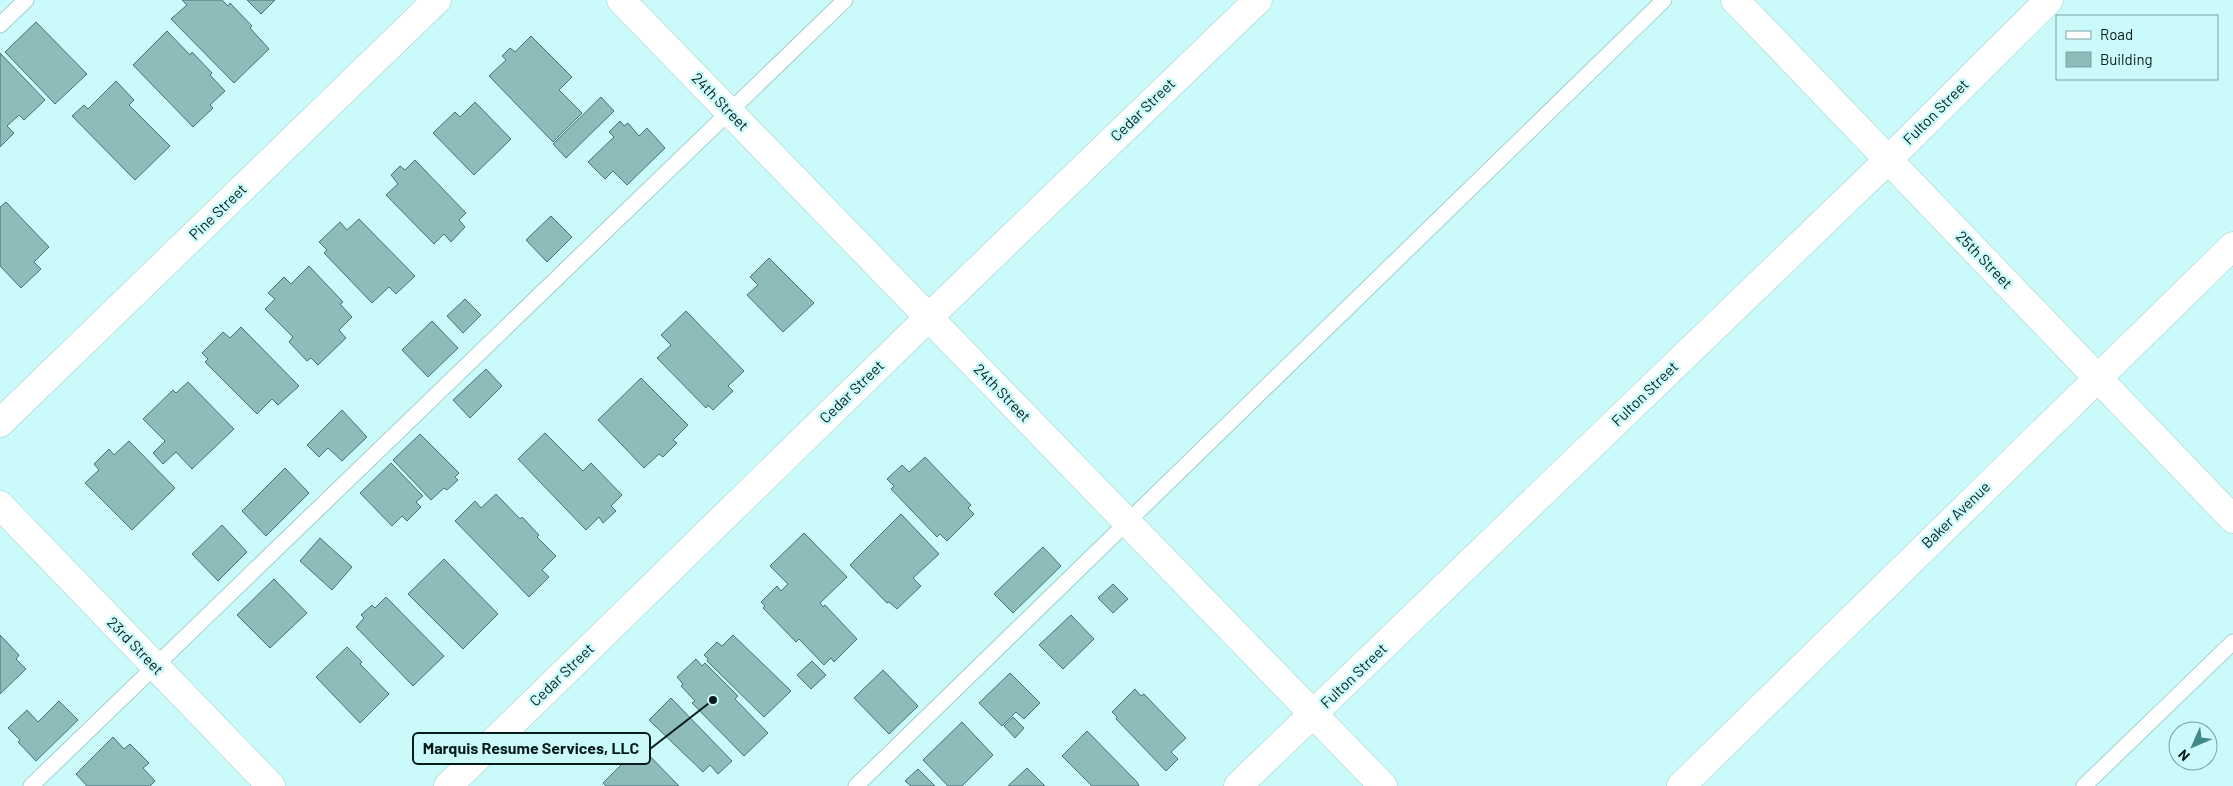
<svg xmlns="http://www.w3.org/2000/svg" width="2233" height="786" font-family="Barlow,sans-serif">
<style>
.building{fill:#8ebcbb;stroke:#467272}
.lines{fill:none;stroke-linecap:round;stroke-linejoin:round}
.lane-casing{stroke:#a0cece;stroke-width:17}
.street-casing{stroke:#a0cece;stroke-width:29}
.secondary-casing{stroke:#a0cece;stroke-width:29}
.lane{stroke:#fff;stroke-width:15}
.street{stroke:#fff;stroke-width:28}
.secondary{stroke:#fff;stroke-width:28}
.labels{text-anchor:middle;stroke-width:5;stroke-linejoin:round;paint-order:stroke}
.street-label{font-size:15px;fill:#081b1b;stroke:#cafafa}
.leader{fill:none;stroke:#081b1b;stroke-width:2}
.callout-dot{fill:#081b1b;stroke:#cafafa;stroke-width:2}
.callout{fill:#cafafa;stroke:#081b1b;stroke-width:2}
.callout-label{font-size:16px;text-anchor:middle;font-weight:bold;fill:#081b1b}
</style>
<rect width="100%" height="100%" fill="#cafafa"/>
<path class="building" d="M182,0H222L228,6L230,3L252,26L250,28L269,49L234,83L171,19L187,5Z
M247,0H275L261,14Z
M36,22L87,74L55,104L5,52Z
M167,31L190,55L192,52L212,73L210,75L225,91L210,105L213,108L193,127L133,65Z
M531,36L572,77L559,90L582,113L553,142L489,76L506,60L502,56L510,48L515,52Z
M0,53L45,100L24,120L19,115L7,126L14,133L0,147Z
M116,81L134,100L129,105L170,146L135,180L72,116L84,105L88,109Z
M601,97L614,111L566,158L553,144Z
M475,102L511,139L474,175L433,133L455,112L460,117Z
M620,121L624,126L628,123L639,136L647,128L665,148L627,185L613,171L605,179L588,162L614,137L609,132Z
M415,160L466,213L459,220L465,227L451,242L444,234L434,244L386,195L398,184L391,175L400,166L405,170Z
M6,202L49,247L34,262L41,269L21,288L0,266V207Z
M551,216L572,237L547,262L526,240Z
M359,219L415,276L396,294L389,287L372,303L324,253L327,250L319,242L340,222L347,230Z
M769,258L814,303L783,332L747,295L758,285L750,277Z
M309,266L343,302L340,304L352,317L339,330L346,338L318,365L311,358L307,361L289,342L293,337L265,309L275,299L268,293L284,277L291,284Z
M465,299L481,315L463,333L447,316Z
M686,311L744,371L728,386L733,391L713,410L708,405L706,408L657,358L671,345L661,335Z
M432,321L458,348L428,377L402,350Z
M241,327L299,386L278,405L272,399L257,414L205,362L208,359L202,353L223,332L230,338Z
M486,369L502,386L470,418L453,400Z
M641,378L688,425L673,440L677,443L663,457L659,454L644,468L598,420Z
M188,382L234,429L192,469L176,452L163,464L153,453L165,441L143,419L173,390L176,393Z
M342,410L367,437L342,461L328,448L319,457L307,445Z
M545,433L583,471L591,463L622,495L611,506L616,511L603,523L599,517L586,530L518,459Z
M420,434L459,473L455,477L458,480L447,490L444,488L431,500L393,460Z
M129,441L175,488L132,530L85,483L99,470L94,464L109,449L114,455Z
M925,457L971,505L968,508L974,514L947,541L940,534L937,537L891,489L894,486L887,479L902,465L909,472Z
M391,463L423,496L416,502L421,507L407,521L402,516L392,526L360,493Z
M285,468L309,493L266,536L242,511Z
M496,494L520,519L522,517L539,535L537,537L556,556L542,570L549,577L529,597L455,521L475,501L481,508Z
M901,514L939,554L913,578L921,586L897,609L889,602L887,603L850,565Z
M222,525L247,552L218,581L192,554Z
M804,533L847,577L820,603L823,607L825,605L857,639L834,662L831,658L824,665L799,639L796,642L763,608L765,606L761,602L777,586L781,591L788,584L770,566Z
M320,538L352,567L332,590L300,561Z
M1043,547L1061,566L1013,613L994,594Z
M444,559L498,614L463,649L408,594Z
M274,579L307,613L270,648L237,615Z
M1113,584L1128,599L1113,613L1098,598Z
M386,597L444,656L413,686L356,627L364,618L361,615L372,605L375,608Z
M1071,615L1094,639L1063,669L1039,645Z
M0,635L19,655L16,659L26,669L0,694Z
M733,635L791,691L764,717L707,661L708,659L704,655L717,642L722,646Z
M347,647L362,662L360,664L389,694L360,723L316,677Z
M696,659L702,666L705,663L738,696L735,699L768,733L744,756L692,703L695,701L681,686L683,684L677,677Z
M812,661L826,675L811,689L797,675Z
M883,670L918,706L889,734L854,698Z
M1010,673L1040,703L1024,719L1016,712L1002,726L979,703Z
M1135,689L1141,696L1144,694L1186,738L1171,752L1178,759L1166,771L1116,719L1117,717L1112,712Z
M671,698L732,761L718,774L710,765L703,772L649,720Z
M59,701L78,720L36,761L18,742L20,740L8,728L27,710L38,722Z
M1013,717L1024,728L1015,738L1004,726Z
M962,722L993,755L962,786H948L923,760Z
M1087,731L1137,782L1139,786H1092L1062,756Z
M113,737L124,749L130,744L149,763L143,768L155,781L150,786H87L76,774Z
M640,746L679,786H606L603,783Z
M1027,768L1045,786H1008Z
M918,769L935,786H911L905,781Z"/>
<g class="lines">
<defs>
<path id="lane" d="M0,25L26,0
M31,786L845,0
M856,786L1664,0
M2084,786L2233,642"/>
<path id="street" d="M621,0L1383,786
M1735,0L2233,519
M448,786L929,317L1258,0
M1238,786L1888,160L2049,0
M1681,786L2233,246"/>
<path id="secondary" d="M0,423L437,0
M0,505L271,786"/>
</defs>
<use href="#lane" class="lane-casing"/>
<use href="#street" class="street-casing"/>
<use href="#secondary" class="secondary-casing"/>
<use href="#lane" class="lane"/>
<use href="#street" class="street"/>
<use href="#secondary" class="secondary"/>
</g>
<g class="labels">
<g class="street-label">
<text transform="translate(720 102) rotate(46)" y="5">24th Street</text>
<text transform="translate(1143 110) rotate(-44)" y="5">Cedar Street</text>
<text transform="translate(1936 112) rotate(-45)" y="5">Fulton Street</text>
<text transform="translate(218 212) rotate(-44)" y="5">Pine Street</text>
<text transform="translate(1984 260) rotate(46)" y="5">25th Street</text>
<text transform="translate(852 392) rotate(-44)" y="5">Cedar Street</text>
<text transform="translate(1002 393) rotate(46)" y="5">24th Street</text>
<text transform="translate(1645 394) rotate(-44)" y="5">Fulton Street</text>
<text transform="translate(1956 515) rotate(-44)" y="5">Baker Avenue</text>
<text transform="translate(135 646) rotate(46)" y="5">23rd Street</text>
<text transform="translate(562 675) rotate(-44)" y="5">Cedar Street</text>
<text transform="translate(1354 676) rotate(-44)" y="5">Fulton Street</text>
</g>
</g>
<path class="leader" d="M713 700L650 749"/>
<circle class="callout-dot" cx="713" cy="700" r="5"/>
<rect class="callout" x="413" y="733" width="237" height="31" rx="5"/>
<g class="callout-label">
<text x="531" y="754">Marquis Resume Services, LLC</text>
</g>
<rect x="2056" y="15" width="162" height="65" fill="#cafafa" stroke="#7ca1a1"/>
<rect x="2066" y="31" width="25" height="8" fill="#ffffff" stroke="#7ca1a1"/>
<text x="2100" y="40" font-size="15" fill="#081b1b">Road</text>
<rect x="2066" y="52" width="25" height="15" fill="#8ebcbb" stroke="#7ca1a1"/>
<text x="2100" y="65" font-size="15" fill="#081b1b">Building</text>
<g transform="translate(2193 746) rotate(225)"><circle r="24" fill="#cafafa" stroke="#7ca1a1"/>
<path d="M0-4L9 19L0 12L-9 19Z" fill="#428a8a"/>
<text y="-8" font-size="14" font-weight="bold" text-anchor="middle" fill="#081b1b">N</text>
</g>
</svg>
